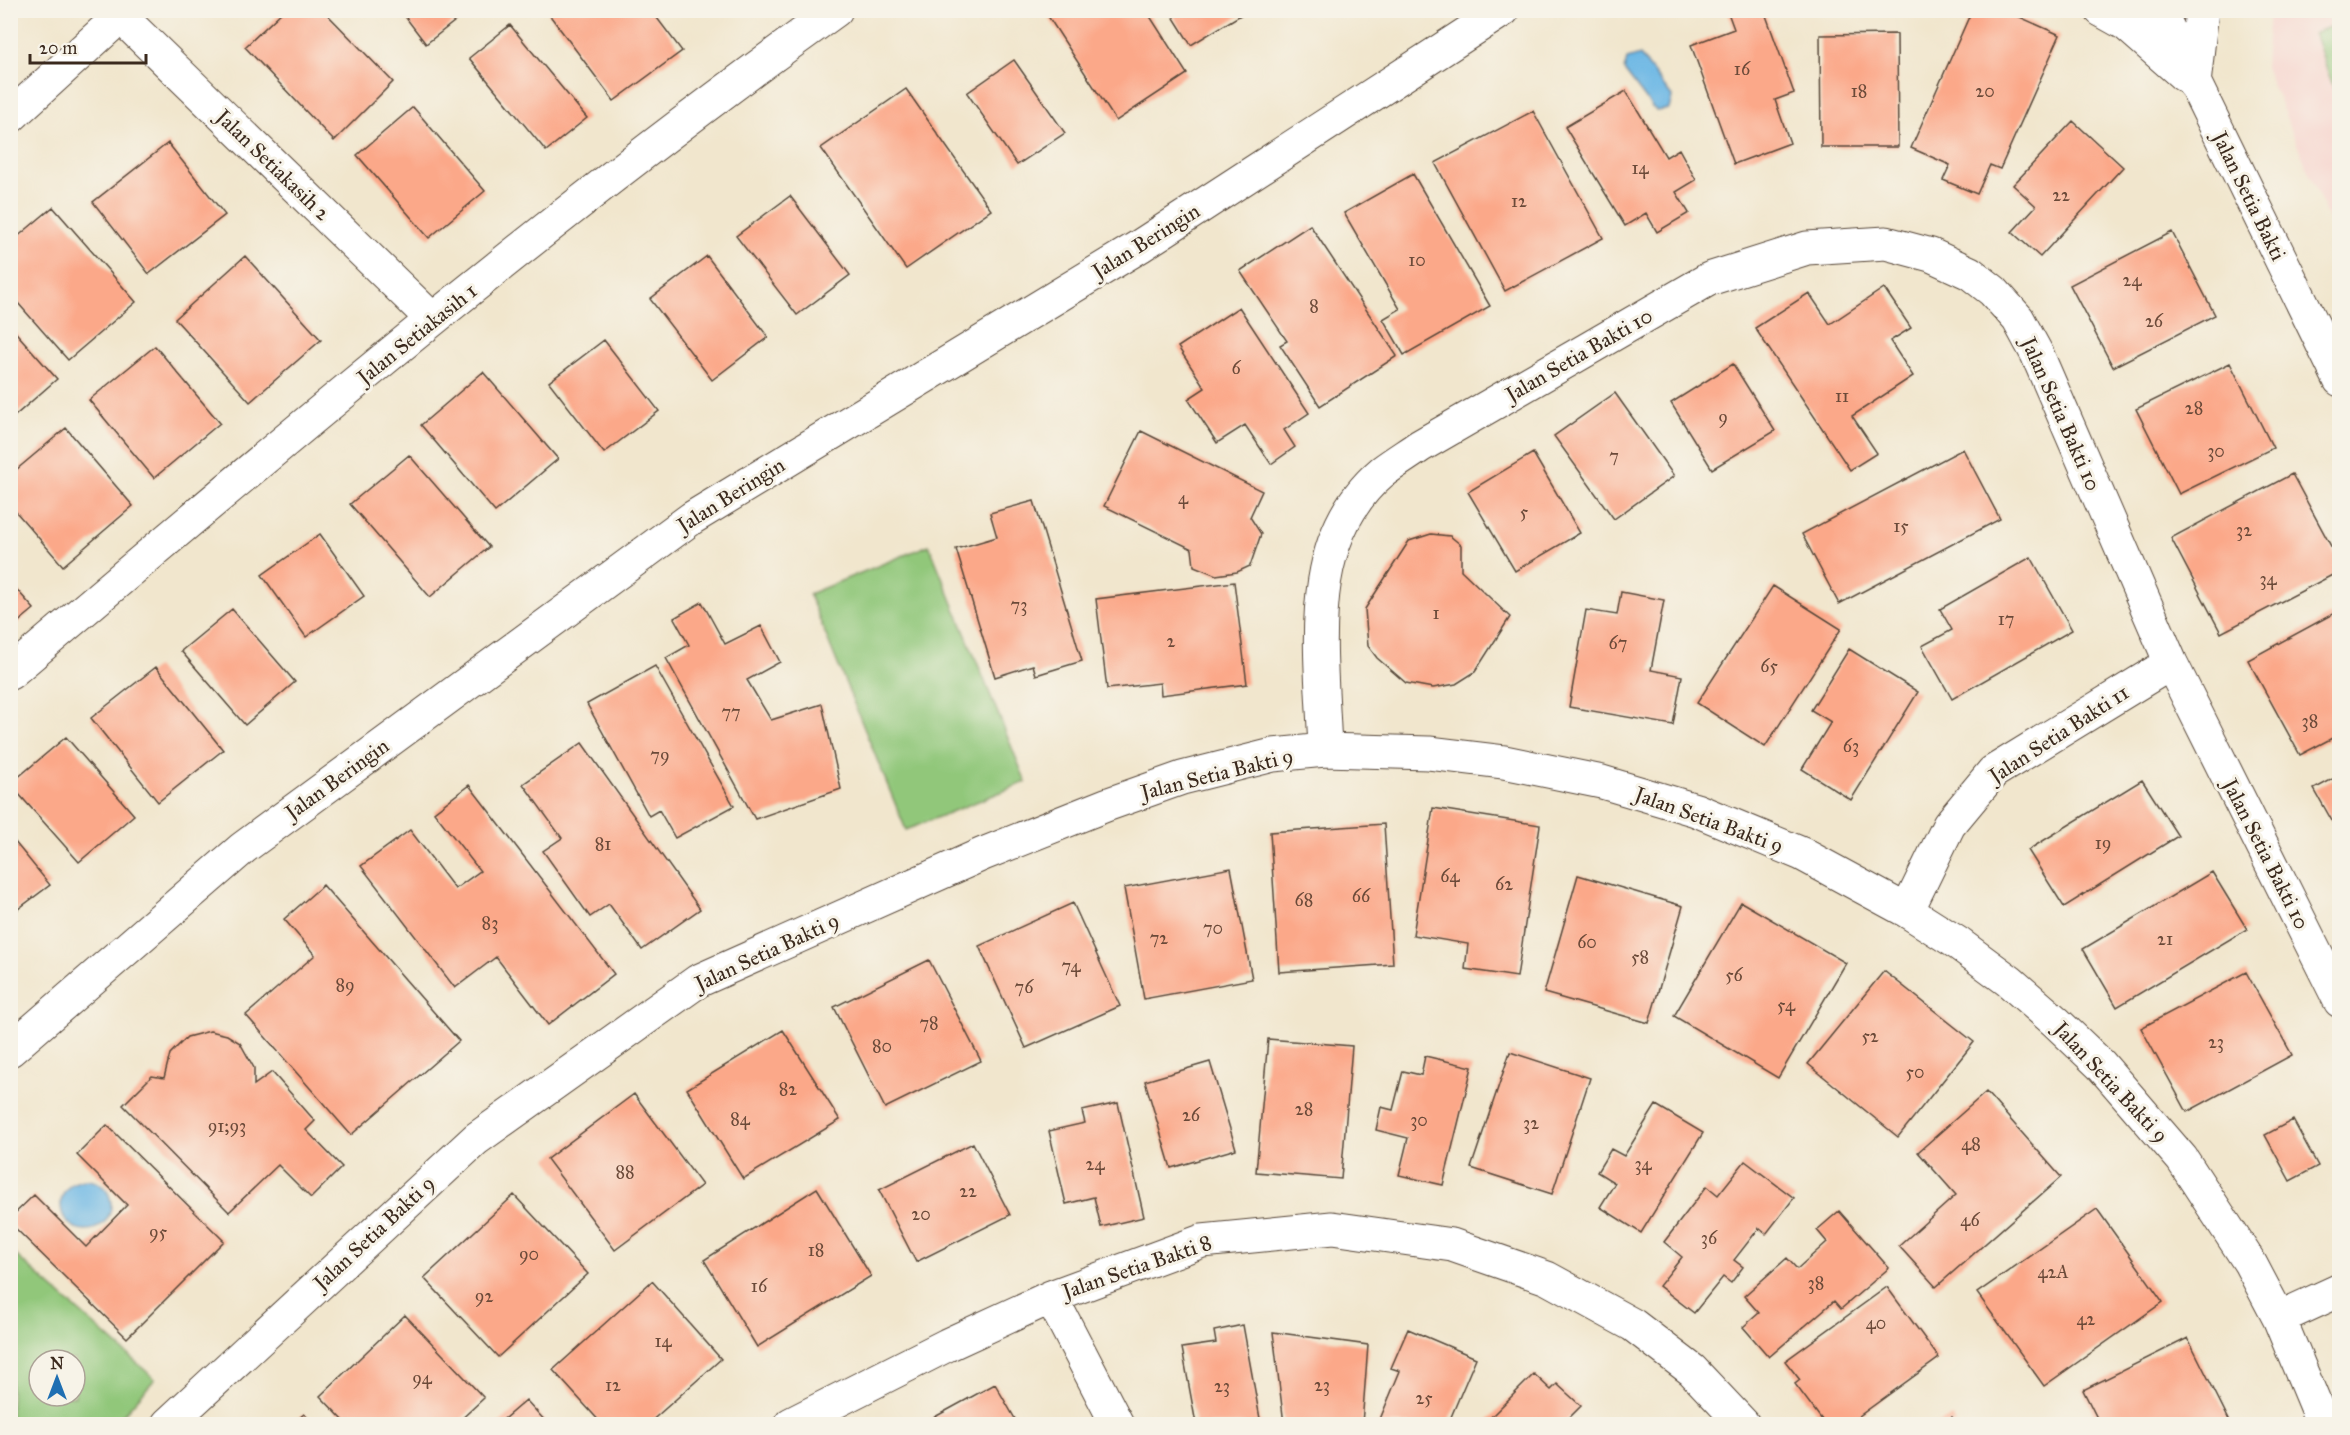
<svg xmlns="http://www.w3.org/2000/svg" width="2350" height="1435" font-family="'IM FELL Great Primer',serif">
<style>
.built{fill:#f7d0ca}
.green{fill:#91c77a;stroke:#66784c;stroke-width:1.5;fill-rule:evenodd}
.water{fill:#6cb7e5;stroke:#547082;stroke-width:1.5}
.building{fill:#fba889}
.lines{fill:none;stroke-linecap:round;stroke-linejoin:round}
.street-casing{stroke:#564638;stroke-width:35}
.secondary-casing{stroke:#564638;stroke-width:35}
.street{stroke:#fff;stroke-width:33}
.secondary{stroke:#fff;stroke-width:33}
.labels{text-anchor:middle;stroke-width:6;stroke-linejoin:round;paint-order:stroke}
.number-label{font-size:18px;fill:#6b4a39}
.street-label{font-size:21px;fill:#3b2a1e;stroke:#f7f3e8}
</style>
<rect width="100%" height="100%" fill="#f7f3e8"/>
<filter id="ink" filterUnits="userSpaceOnUse"><feTurbulence type="fractalNoise" baseFrequency=".0167" numOctaves="2"/><feDisplacementMap in="SourceGraphic" scale="12" xChannelSelector="R" yChannelSelector="G"/><feConvolveMatrix kernelMatrix="1 2 1 2 8 2 1 2 1" color-interpolation-filters="sRGB"/></filter>
<filter id="wash" filterUnits="userSpaceOnUse"><feTurbulence type="fractalNoise" baseFrequency=".008" numOctaves="4" result="noise"/><feDisplacementMap in="SourceGraphic" scale="24" xChannelSelector="R" yChannelSelector="G"/><feGaussianBlur stdDeviation="1.35" result="paint"/><feColorMatrix in="noise" values="0 0 0 0 0 0 0 0 0 0 0 0 0 0 0 0 0 1.4 0 .05"/><feComposite in="paint" operator="in"/></filter>
<g filter="url(#wash)">
<rect width="100%" height="100%" fill="#f1e6cd"/>
<path class="built" d="M2269,11H2339V245L2265,67Z"/>
<path class="green" d="M2339,23V103L2314,33Z
M929,545L1026,782L906,830L809,594Z
M11,1251L155,1379L115,1424H11ZM39,1360H75V1396H39Z"/>
<path class="water" d="M1640,55L1672,97L1669,109L1657,111L1652,107L1624,70L1627,59Z
M61 1205a25 25 0 1 1 50 0a25 25 0 1 1-50 0Z"/>
<g id="blocks">
<path class="building" d="M284,10H323L393,82L334,141L245,47Z
M400,10H469L426,44Z
M551,10H651L682,51L614,101L548,13Z
M1044,10H1146L1187,74L1116,121Z
M1169,10H1249L1191,45Z
M1727,10H1764L1794,93L1775,100L1790,143L1734,164L1691,45L1734,29Z
M1972,10H2004L2060,35L2000,169L1990,165L1977,194L1943,180L1950,165L1911,148Z
M510,25L587,118L546,151L469,58Z
M1897,34L1898,147H1821L1820,35Z
M1014,60L1065,133L1017,165L967,93Z
M906,89L991,210L906,269L821,148Z
M1626,91L1666,157L1679,149L1696,180L1676,192L1689,213L1657,232L1646,213L1625,226L1565,127Z
M413,107L485,191L429,238L357,155Z
M1533,111L1603,238L1505,291L1435,163Z
M2073,121L2123,167L2040,257L2012,232L2036,206L2013,185Z
M168,143L225,215L149,274L93,202Z
M1413,174L1490,306L1404,355L1383,319L1400,309L1344,213Z
M790,196L850,275L797,315L736,236Z
M53,207L136,302L68,360L10,294V243Z
M1310,225L1397,356L1320,406L1280,345L1287,341L1240,271Z
M2172,232L2215,315L2113,367L2070,285Z
M245,256L321,340L250,402L175,319Z
M707,256L768,337L712,380L650,299Z
M1884,288L1911,328L1890,341L1913,376L1852,416L1877,453L1850,470L1755,328L1809,293L1830,324Z
M1239,307L1309,413L1284,430L1295,447L1271,464L1245,425L1217,443L1188,399L1205,388L1178,347Z
M10,326L57,379L10,420Z
M604,340L659,411L604,453L549,382Z
M155,346L220,423L154,478L89,400Z
M2230,363L2273,448L2179,494L2136,409Z
M1733,364L1775,431L1712,469L1671,403Z
M483,372L558,459L495,512L421,425Z
M1615,393L1674,476L1614,519L1554,436Z
M66,428L133,506L63,566L10,505V475Z
M1141,431L1262,491L1250,517L1261,534L1250,566L1237,572L1216,575L1194,566L1192,549L1104,506Z
M1963,449L2000,519L1839,604L1802,534Z
M1533,453L1580,533L1515,571L1468,492Z
M409,455L489,547L430,597L350,504Z
M2292,474L2340,563V571L2221,633L2171,538Z
M1034,501L1082,661L1036,675L1033,665L995,677L956,549L997,537L990,513Z
M320,534L364,596L306,637L262,575Z
M1431,534L1450,536L1461,545V570L1510,617L1475,672L1456,684L1433,688L1406,683L1377,658L1368,646L1365,609L1409,541Z
M2031,557L2072,630L1952,699L1922,646L1952,630L1940,609Z
M10,582L34,609L10,629Z
M1234,582L1247,684L1161,695L1160,683L1107,689L1096,599Z
M1773,586L1841,629L1765,747L1697,703Z
M1621,592L1664,600L1651,670L1682,676L1673,725L1569,707L1586,610L1617,615Z
M702,602L725,644L761,626L780,662L747,680L771,720L822,704L841,789L755,819L666,658L689,645L674,618Z
M232,609L295,682L245,725L181,651Z
M2340,610V734L2300,755L2248,660Z
M1849,649L1918,692L1851,800L1802,769L1831,722L1811,710Z
M655,666L734,806L675,838L659,810L649,816L587,704Z
M156,667L223,750L158,802L91,718Z
M66,737L134,815L79,862L10,784Z
M582,743L700,909L642,950L609,904L590,917L543,851L562,838L523,784Z
M2340,775V835L2314,789Z
M2142,780L2178,836L2064,907L2028,850Z
M469,785L614,974L548,1025L496,957L455,988L361,866L410,830L455,889L480,871L434,812Z
M1433,808L1540,825L1517,977L1465,969L1468,944L1413,935Z
M1384,824L1393,964L1279,972L1270,832Z
M10,836L50,885L10,915Z
M1231,868L1252,979L1144,999L1124,888Z
M2212,872L2247,929L2117,1007L2083,949Z
M1578,875L1683,906L1649,1023L1544,993Z
M323,885L459,1041L351,1135L246,1015L315,955L284,919Z
M1741,902L1846,963L1778,1078L1674,1016Z
M1073,903L1120,1006L1026,1048L979,946Z
M929,960L981,1061L885,1108L834,1007Z
M1884,971L1974,1042L1898,1137L1808,1064Z
M2246,972L2292,1055L2187,1112L2141,1028Z
M783,1030L840,1120L743,1179L687,1089Z
M210,1031L227,1035L240,1043L254,1068V1085L272,1072L315,1121L306,1130L342,1167L311,1198L278,1165L229,1212L123,1105L152,1076L164,1078L170,1054L187,1037Z
M1268,1039L1352,1046L1341,1179L1256,1172Z
M1510,1052L1590,1078L1552,1194L1471,1168Z
M1425,1056L1472,1067L1443,1185L1399,1175L1408,1138L1376,1130L1381,1107L1393,1110L1403,1071L1421,1075Z
M1210,1062L1236,1149L1171,1168L1145,1081Z
M1986,1092L2061,1177L1936,1287L1899,1246L1956,1195L1918,1152Z
M634,1094L702,1185L615,1250L547,1159Z
M1118,1103L1144,1217L1101,1227L1094,1197L1066,1204L1049,1131L1085,1123L1082,1111Z
M1656,1105L1703,1133L1641,1233L1600,1207L1615,1183L1597,1172L1611,1149L1624,1156Z
M2293,1120L2318,1166L2290,1181L2265,1135Z
M107,1125L224,1241L127,1338L10,1223V1218L34,1195L86,1247L127,1205L77,1155Z
M973,1143L1010,1215L916,1262L879,1190Z
M1745,1161L1794,1198L1766,1234L1759,1228L1734,1260L1743,1267L1731,1283L1723,1277L1694,1313L1659,1286L1682,1257L1664,1242L1707,1186L1718,1195Z
M817,1188L871,1276L757,1347L704,1260Z
M514,1195L588,1274L498,1357L424,1278Z
M2097,1209L2163,1302L2044,1386L1977,1293Z
M1839,1211L1889,1268L1841,1309L1834,1301L1769,1357L1743,1327L1759,1313L1744,1296L1787,1258L1797,1269L1827,1242L1817,1230Z
M652,1281L721,1359L648,1424H602L553,1370Z
M1887,1287L1939,1358L1848,1424H1825L1795,1384L1800,1380L1785,1361Z
M405,1315L484,1398L456,1424H347L320,1396Z
M1243,1325L1261,1424H1196L1182,1348L1216,1343L1214,1331Z
M1408,1329L1476,1358L1448,1424H1378L1400,1371L1391,1368Z
M1273,1332L1368,1345L1362,1424H1284Z
M2188,1338L2231,1424H2100L2083,1390Z
M1534,1374L1551,1390L1557,1384L1581,1406L1563,1424H1484Z
M995,1384L1018,1424H922Z
M526,1400L548,1424H498Z
M304,1414L314,1424H292Z
M1952,1417L1956,1424H1936Z"/>
</g>
</g>
<g filter="url(#ink)">
<use href="#blocks" fill-opacity="0" stroke="#564638" stroke-width="1.5"/>
<g class="lines">
<defs>
<path id="street" d="M114,10L432,319
M10,117L127,10
M10,673C279,444 549,216 836,10
M1325,750C1322,656 1301,541 1382,472C1394,463 1407,455 1420,446L1709,279L1807,248L1886,243L1931,255L1970,273L1993,291L2018,319L2037,354L2171,663L2340,1001
M1907,911L1949,825L1993,772L2171,663
M1051,1297L1117,1424
M2279,1318L2340,1290
M168,1424L476,1139L698,981L983,854L1106,805L1182,778L1273,755L1325,750L1429,753L1504,762L1602,782L1696,810L1802,854L1907,911L1959,944L2009,981L2056,1022L2101,1065L2182,1159L2250,1263L2279,1318L2323,1424
M791,1424L947,1345L1051,1297L1202,1241L1332,1228L1452,1245L1547,1278L1633,1325L1692,1370L1743,1424"/>
<path id="secondary" d="M2101,10L2126,24L2184,75
M2159,10L2340,380
M2194,84L2202,10
M10,1050L243,848L692,518L1140,246L1503,10"/>
</defs>
<use href="#street" class="street-casing"/>
<use href="#secondary" class="secondary-casing"/>
<use href="#street" class="street"/>
<use href="#secondary" class="secondary"/>
</g>
</g>
<g class="labels">
<g class="number-label">
<text x="1742" y="75">16</text>
<text x="1859" y="97">18</text>
<text x="1985" y="97">20</text>
<text x="1640" y="174">14</text>
<text x="2061" y="201">22</text>
<text x="1519" y="207">12</text>
<text x="1417" y="266">10</text>
<text x="2132" y="286">24</text>
<text x="1314" y="312">8</text>
<text x="2154" y="327">26</text>
<text x="1236" y="374">6</text>
<text x="1842" y="402">11</text>
<text x="2194" y="414">28</text>
<text x="1723" y="423">9</text>
<text x="2216" y="457">30</text>
<text x="1614" y="462">7</text>
<text x="1183" y="504">4</text>
<text x="1524" y="518">5</text>
<text x="1901" y="532">15</text>
<text x="2244" y="536">32</text>
<text x="2268" y="585">34</text>
<text x="1019" y="611">73</text>
<text x="1436" y="619">1</text>
<text x="2006" y="625">17</text>
<text x="1171" y="647">2</text>
<text x="1618" y="649">67</text>
<text x="1769" y="672">65</text>
<text x="731" y="718">77</text>
<text x="2310" y="727">38</text>
<text x="1851" y="752">63</text>
<text x="660" y="761">79</text>
<text x="2103" y="849">19</text>
<text x="603" y="850">81</text>
<text x="1450" y="882">64</text>
<text x="1504" y="890">62</text>
<text x="1361" y="902">66</text>
<text x="1304" y="906">68</text>
<text x="490" y="929">83</text>
<text x="1213" y="934">70</text>
<text x="1159" y="944">72</text>
<text x="2165" y="945">21</text>
<text x="1587" y="948">60</text>
<text x="1640" y="963">58</text>
<text x="1071" y="972">74</text>
<text x="1734" y="981">56</text>
<text x="345" y="991">89</text>
<text x="1024" y="993">76</text>
<text x="1786" y="1011">54</text>
<text x="929" y="1029">78</text>
<text x="1870" y="1042">52</text>
<text x="2216" y="1048">23</text>
<text x="882" y="1052">80</text>
<text x="1915" y="1078">50</text>
<text x="788" y="1095">82</text>
<text x="1304" y="1115">28</text>
<text x="1191" y="1121">26</text>
<text x="740" y="1125">84</text>
<text x="1419" y="1126">30</text>
<text x="1531" y="1129">32</text>
<text x="227" y="1132">91;93</text>
<text x="1971" y="1150">48</text>
<text x="1095" y="1170">24</text>
<text x="1643" y="1170">34</text>
<text x="625" y="1178">88</text>
<text x="968" y="1197">22</text>
<text x="921" y="1220">20</text>
<text x="1970" y="1226">46</text>
<text x="158" y="1238">95</text>
<text x="1709" y="1244">36</text>
<text x="816" y="1256">18</text>
<text x="529" y="1260">90</text>
<text x="2053" y="1278">42A</text>
<text x="1816" y="1289">38</text>
<text x="759" y="1292">16</text>
<text x="484" y="1302">92</text>
<text x="2086" y="1325">42</text>
<text x="1876" y="1329">40</text>
<text x="663" y="1347">14</text>
<text x="422" y="1384">94</text>
<text x="613" y="1391">12</text>
<text x="1322" y="1391">23</text>
<text x="1222" y="1392">23</text>
<text x="1424" y="1404">25</text>
</g>
<g class="street-label">
<text transform="translate(273 165) rotate(44)" y="7">Jalan Setiakasih 2</text>
<text transform="translate(2249 196) rotate(64)" y="7">Jalan Setia Bakti</text>
<text transform="translate(1146 241) rotate(-32)" y="7">Jalan Beringin</text>
<text transform="translate(417 334) rotate(-39)" y="7">Jalan Setiakasih 1</text>
<text transform="translate(1579 355) rotate(-30)" y="7">Jalan Setia Bakti 10</text>
<text transform="translate(2061 414) rotate(66)" y="7">Jalan Setia Bakti 10</text>
<text transform="translate(731 495) rotate(-32)" y="7">Jalan Beringin</text>
<text transform="translate(2059 734) rotate(-33)" y="7">Jalan Setia Bakti 11</text>
<text transform="translate(1217 774) rotate(-14)" y="7">Jalan Setia Bakti 9</text>
<text transform="translate(337 779) rotate(-36)" y="7">Jalan Beringin</text>
<text transform="translate(1709 820) rotate(20)" y="7">Jalan Setia Bakti 9</text>
<text transform="translate(2266 854) rotate(63)" y="7">Jalan Setia Bakti 10</text>
<text transform="translate(767 952) rotate(-25)" y="7">Jalan Setia Bakti 9</text>
<text transform="translate(2111 1082) rotate(47)" y="7">Jalan Setia Bakti 9</text>
<text transform="translate(374 1233) rotate(-43)" y="7">Jalan Setia Bakti 9</text>
<text transform="translate(1137 1267) rotate(-19)" y="7">Jalan Setia Bakti 8</text>
</g>
</g>
<rect width="2350" height="1435" fill="none" stroke="#f7f3e8" stroke-width="36"/>
<g transform="translate(57 1378)"><circle r="28" fill="#f7f3e8" stroke="#aca397" stroke-width="1.5"/>
<path d="M0-4.5L10 22L0 15L-10 22Z" fill="#1f6fb2"/>
<text y="-9" font-size="16" font-weight="bold" text-anchor="middle" fill="#3b2a1e">N</text>
</g>
<path d="M30 54v9h116v-9" fill="none" stroke="#3b2a1e" stroke-width="3"/>
<text x="39" y="54" font-size="18" fill="#3b2a1e" stroke="#f7f3e8" stroke-width="4.5" paint-order="stroke">20 m</text>
</svg>
